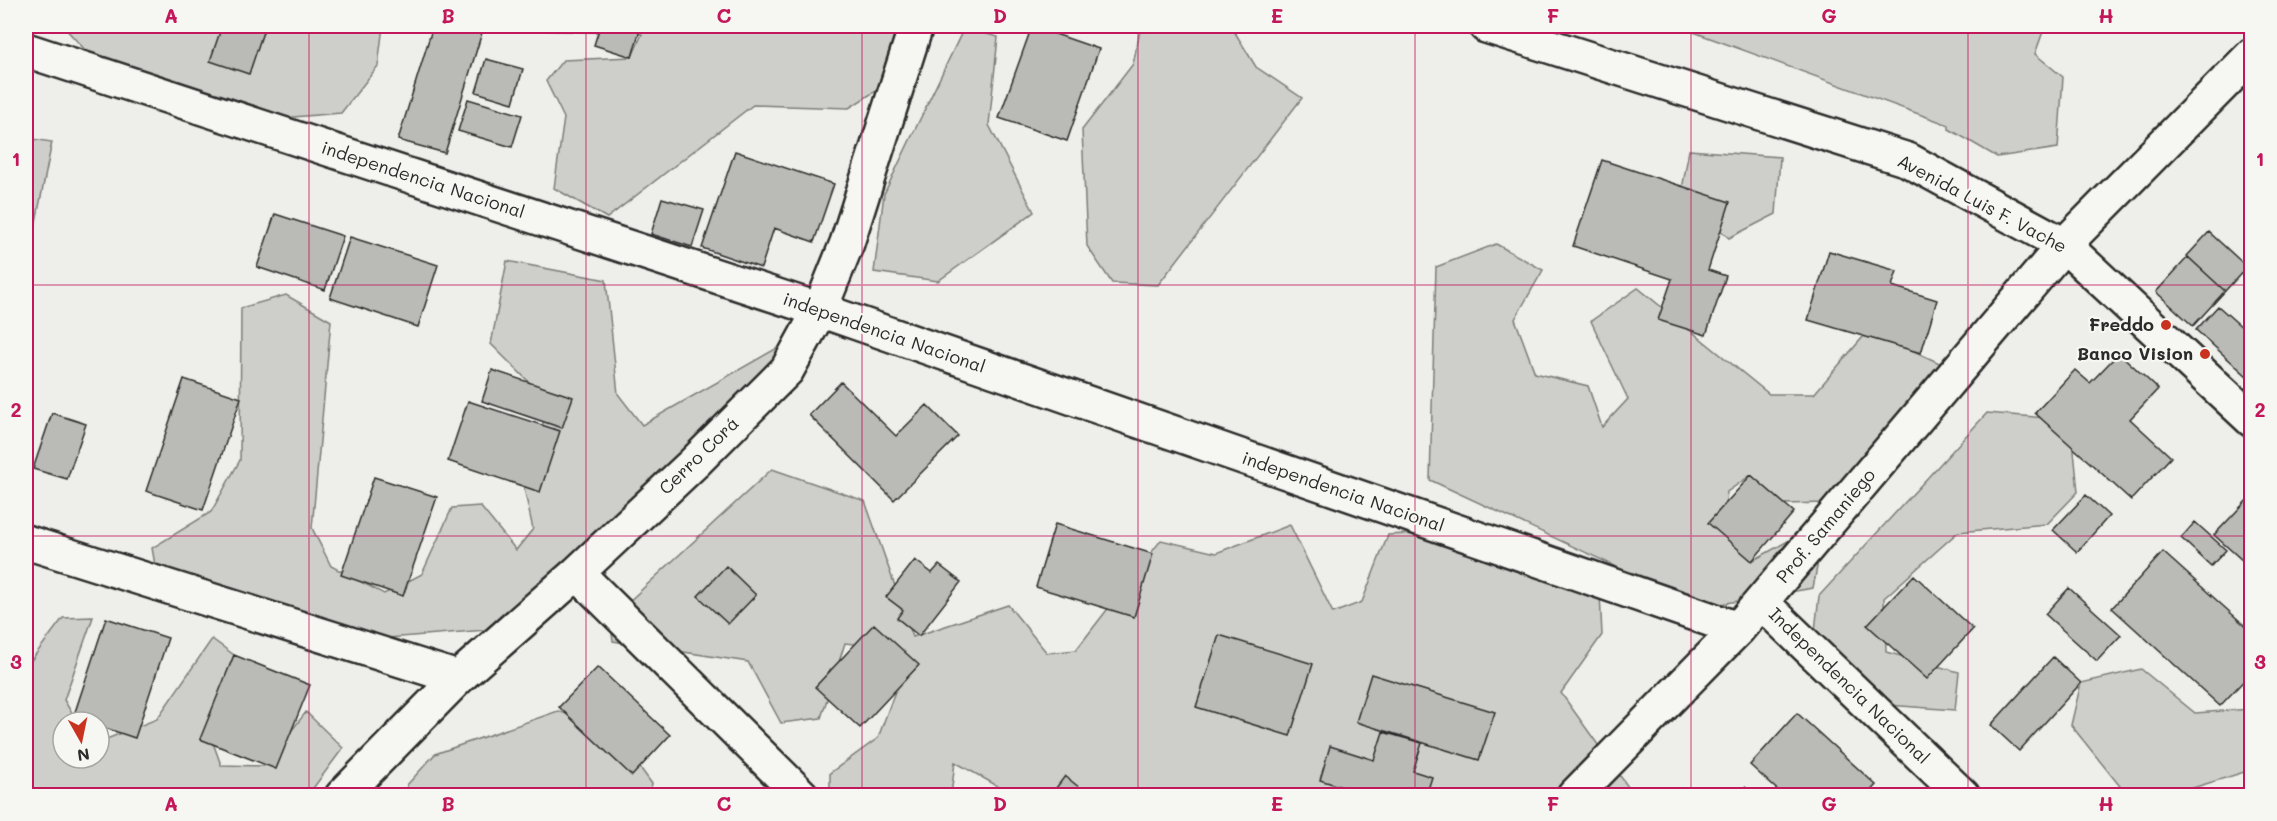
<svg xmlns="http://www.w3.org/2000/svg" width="2277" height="821" font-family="Mali,sans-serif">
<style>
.green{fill:#cececa;stroke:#7c7c7a;stroke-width:1.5}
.building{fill:#babab7;stroke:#2b2b2b;stroke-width:1.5}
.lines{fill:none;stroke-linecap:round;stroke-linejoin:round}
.minor-casing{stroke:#2b2b2b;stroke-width:38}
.minor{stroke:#f6f6f2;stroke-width:33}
.grid{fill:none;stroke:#c2185b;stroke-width:1.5;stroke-opacity:0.55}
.poi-dot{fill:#c8321e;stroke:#f6f6f2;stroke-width:2}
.labels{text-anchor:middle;stroke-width:4.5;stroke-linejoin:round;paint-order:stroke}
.street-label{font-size:18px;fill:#2b2b2b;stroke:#f6f6f2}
.poi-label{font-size:18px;font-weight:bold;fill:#2b2b2b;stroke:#f6f6f2;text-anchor:end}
.neatline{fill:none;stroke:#c2185b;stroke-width:2}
.grid-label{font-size:20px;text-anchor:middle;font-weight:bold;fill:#c2185b}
</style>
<rect width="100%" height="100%" fill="#eeeeea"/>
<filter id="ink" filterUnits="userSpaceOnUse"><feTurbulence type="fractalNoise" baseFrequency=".0167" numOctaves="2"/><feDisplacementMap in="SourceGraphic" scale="12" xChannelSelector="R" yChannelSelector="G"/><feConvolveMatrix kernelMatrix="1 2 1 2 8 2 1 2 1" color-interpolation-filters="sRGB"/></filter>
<g filter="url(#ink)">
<path class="green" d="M63,26H383L378,66L341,113L281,118L100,66Z
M535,26H915L901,75L849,108L753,105L607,218L554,188L564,118L546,81L563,60L632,57L642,34L539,30Z
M1141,26H1231L1256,67L1302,98L1158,285L1112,283L1087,246L1082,130L1133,64Z
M1677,26H2045L2035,54L2063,77L2058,148L1997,157L1949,129V125Z
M964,28L998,37L989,125L1034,212L938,281L874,272L884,194Z
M26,138L52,142L35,227L26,237Z
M1689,150L1780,157L1776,214L1729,238L1681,195Z
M1496,244L1543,270L1515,319L1535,373L1588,386L1602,427L1628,399L1591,321L1638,288L1769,394H1814L1869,330L1950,368L1828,503L1782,504L1751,475L1727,492L1722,533L1752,561L1826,520L1813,588L1703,607L1430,480L1436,267Z
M507,261L606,280L618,394L642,425L786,343L781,396L534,626L363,640L160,593L152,548L211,512L240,460L241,308L286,295L331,321L312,528L331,566L384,594L422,574L452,508L480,506L516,550L533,529L520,470L552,405L491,344Z
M1987,413L2071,420L2078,492L2047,524L1958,532L1884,598L1886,652L1959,672L1955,710L1874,704L1814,639L1819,596Z
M772,469L865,501L913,637L1008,605L1047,653L1076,650L1161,540L1216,553L1290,525L1333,613L1362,602L1388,535L1477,530L1600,594L1602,635L1561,693L1631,791L1629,796H1015L955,762L951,795H830V773L878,738L901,675L888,648L845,643L821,718L781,723L748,662L613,641L610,619Z
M93,617L64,700L77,722H63V758H99V742L157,719L212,639L234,655L207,726L221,765L264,766L306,712L343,748L308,795H26V667L63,618Z
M2141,669L2195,713L2251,709V770L2170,795H2127L2071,725L2081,683Z
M558,711L612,729L652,784L648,796H408L407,785L435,754Z"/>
<path class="building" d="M222,26H265L249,74L210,61Z
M433,26H484L445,153L398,140Z
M600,26H641L632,57L594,45Z
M1032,26L1099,49L1067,141L999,118Z
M486,59L523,69L513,103L476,92Z
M468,99L522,115L512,147L458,131Z
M735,151L834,184L814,242L774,228L761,268L702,248Z
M1602,160L1730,202L1708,270L1726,276L1706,335L1658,320L1672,279L1573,246Z
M2252,197V211L2245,204Z
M662,198L704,210L692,247L651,234Z
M275,214L343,236L325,290L257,267Z
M2209,232L2247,267L2225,291L2187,256Z
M350,237L438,265L418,327L330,298Z
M1829,251L1897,271L1892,286L1937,300L1921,353L1808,320Z
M2188,257L2225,291L2193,326L2156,292Z
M2218,306L2252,336V373L2248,377L2196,330Z
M2119,353L2158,389L2130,419L2171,457L2131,500L2035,413L2075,370L2090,383Z
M492,370L573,397L562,428L482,401Z
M184,379L241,398L203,510L146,491Z
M841,382L896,436L927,405L958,436L894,500L809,415Z
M468,401L560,431L540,492L448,461Z
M52,413L86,424L67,479L33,469Z
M1751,475L1794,512L1752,561L1708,523Z
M374,477L437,497L403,596L341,575Z
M2086,495L2109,516L2077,552L2053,530Z
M2252,495V569L2214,535Z
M2195,522L2226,550L2211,566L2181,538Z
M1055,524L1153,554L1134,617L1036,587Z
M2163,552L2252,632V672L2220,706L2112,608Z
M915,560L932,573L939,565L961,582L919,636L897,618L903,610L886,597Z
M726,566L756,595L728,624L698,596Z
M1914,575L1973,629L1927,679L1867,625Z
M2069,588L2121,635L2097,661L2045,614Z
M106,618L168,638L135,738L99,726V722H86L73,718Z
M874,624L919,665L860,728L815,687Z
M1219,635L1313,664L1290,736L1196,707Z
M234,655L310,685L276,769L200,739Z
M2053,657L2081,683L2019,751L1991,725Z
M598,667L670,735L632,776L559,707Z
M1371,674L1495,712L1479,760L1356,722Z
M1797,713L1876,785L1866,796H1784L1750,765Z
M1383,732L1422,743L1413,771L1432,777L1426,796H1371L1320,780L1330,746L1374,760Z
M1065,776L1090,796H1050Z
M1745,787L1754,796H1737Z
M151,788L172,796H149Z"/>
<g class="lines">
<defs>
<path id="minor" d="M1486,26L1908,160L2064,245L2252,420
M26,50L820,310L1738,629
M26,542L458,678
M577,573L802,796
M1761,602L1963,796
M342,796L458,678L577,573L694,463L787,370L820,310L847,243L916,26
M1574,796L1738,629L2064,245L2252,55"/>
</defs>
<use href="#minor" class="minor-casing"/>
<use href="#minor" class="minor"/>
</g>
</g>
<path class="grid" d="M309,26V796M586,26V796M862,26V796M1138,26V796M1415,26V796M1691,26V796M1968,26V796M26,285H2252M26,536H2252"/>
<g class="poi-dot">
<circle cx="2166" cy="325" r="6"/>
<circle cx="2205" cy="354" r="6"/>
</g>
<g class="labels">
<g class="street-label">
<text transform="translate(423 180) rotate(18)" y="6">independencia Nacional</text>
<text transform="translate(1982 204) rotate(28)" y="6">Avenida Luis F. Vache</text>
<text transform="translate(884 333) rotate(19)" y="6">independencia Nacional</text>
<text transform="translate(699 456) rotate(-44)" y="6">Cerro Corá</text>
<text transform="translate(1343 492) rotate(19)" y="6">independencia Nacional</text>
<text transform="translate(1826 526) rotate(-50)" y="6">Prof. Samaniego</text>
<text transform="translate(1849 686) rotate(44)" y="6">Independencia Nacional</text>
</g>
<g class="poi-label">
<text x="2154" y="331">Freddo</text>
<text x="2193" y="360">Banco Vision</text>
</g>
</g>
<rect width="2277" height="821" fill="none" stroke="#f6f6f2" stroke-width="66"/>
<g transform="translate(81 740) rotate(171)"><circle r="28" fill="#f6f6f2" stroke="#a5a5a2" stroke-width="1.5"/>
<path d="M0-4.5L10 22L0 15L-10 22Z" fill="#c8321e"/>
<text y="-9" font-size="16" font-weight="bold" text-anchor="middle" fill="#2b2b2b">N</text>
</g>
<rect x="33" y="33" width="2211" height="755" class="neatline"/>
<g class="grid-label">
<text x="171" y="23">A</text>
<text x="448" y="23">B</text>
<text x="724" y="23">C</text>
<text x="1000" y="23">D</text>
<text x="1277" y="23">E</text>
<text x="1553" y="23">F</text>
<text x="1829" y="23">G</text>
<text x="2106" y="23">H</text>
<text x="16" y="166">1</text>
<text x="2260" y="166">1</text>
<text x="16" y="417">2</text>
<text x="2260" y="417">2</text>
<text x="16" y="669">3</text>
<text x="2260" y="669">3</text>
<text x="171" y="811">A</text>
<text x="448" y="811">B</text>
<text x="724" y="811">C</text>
<text x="1000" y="811">D</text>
<text x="1277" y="811">E</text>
<text x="1553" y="811">F</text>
<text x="1829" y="811">G</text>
<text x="2106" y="811">H</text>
</g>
</svg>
